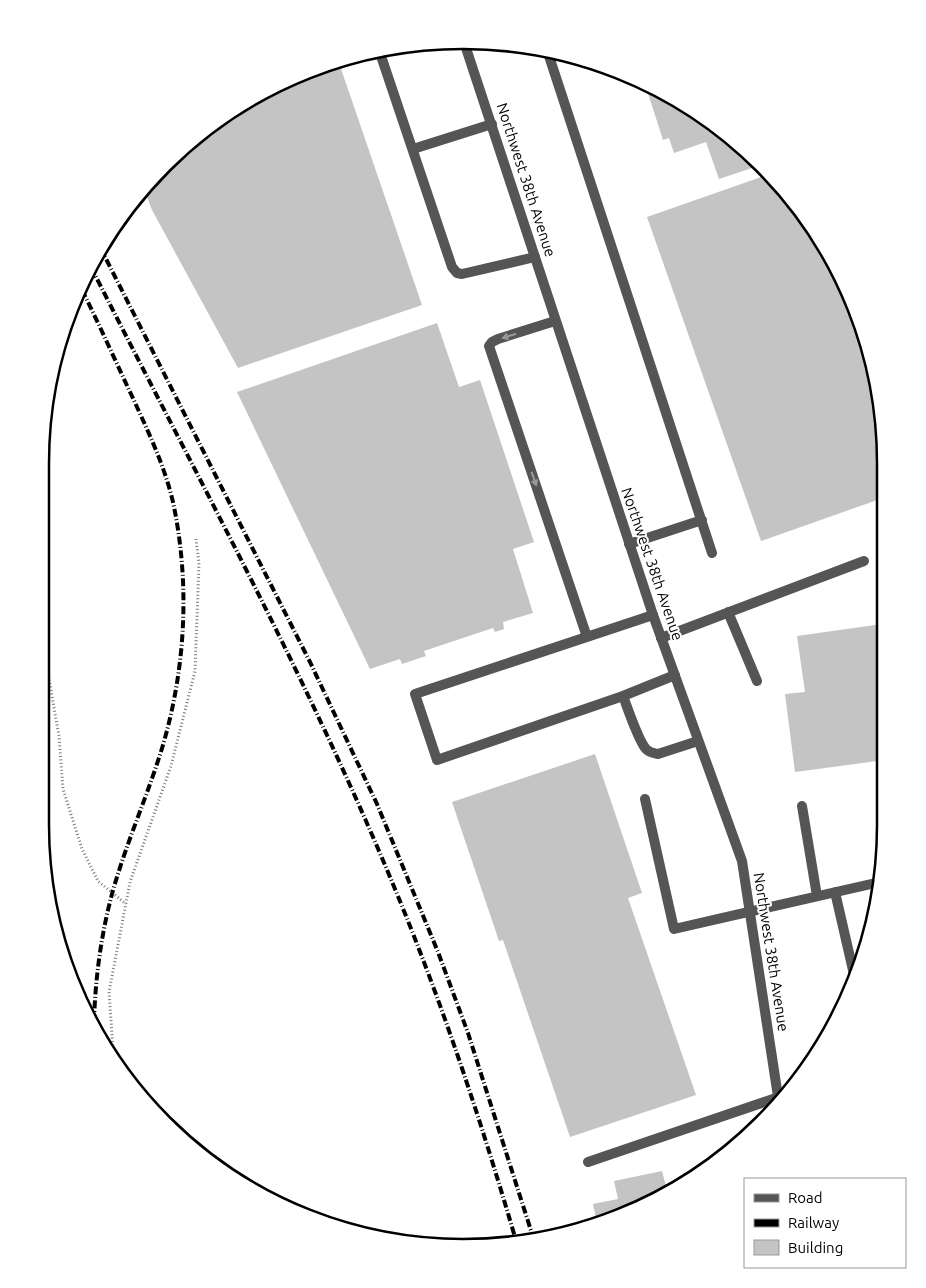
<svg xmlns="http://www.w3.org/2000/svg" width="926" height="1288" font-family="Ubuntu,sans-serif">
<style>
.building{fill:#c4c4c4}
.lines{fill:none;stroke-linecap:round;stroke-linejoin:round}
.path{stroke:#777;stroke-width:3;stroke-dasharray:1 2.5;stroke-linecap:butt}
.service{stroke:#555;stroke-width:10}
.minor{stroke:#555;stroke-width:10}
.rail{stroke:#000;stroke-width:4;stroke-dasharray:8 2.5 1 2.5;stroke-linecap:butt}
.oneway{fill:#999}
.labels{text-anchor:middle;stroke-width:4;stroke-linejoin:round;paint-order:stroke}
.street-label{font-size:15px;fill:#000;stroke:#fff}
.rim{fill:none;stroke:#000;stroke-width:2.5}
</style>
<rect width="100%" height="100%" fill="#fff"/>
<path class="building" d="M338,60L422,305L238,368L152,210L145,192L184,145L252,97L327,62Z
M652,85L721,128L761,165L719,179L706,142L674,153L669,138L663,140L647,90L653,88Z
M770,174L781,184L842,276L882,408L883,498L761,541L647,217Z
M437,323L459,387L480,380L534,542L513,549L533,613L503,622L504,629L495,632L493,628L424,651L426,656L402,664L400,659L370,669L237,392Z
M884,607L885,760L795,772L785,694L805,692L797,636L882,624L880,608Z
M595,754L642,893L628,898L696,1095L570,1137L503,940L499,941L452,802Z
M662,1171L667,1190L625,1216L597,1223L593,1204L618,1199L614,1181Z"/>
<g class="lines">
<path class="path" d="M40,657L49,679L59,736L63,789L82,849L98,881L126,904
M114,1063L109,992L130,882L171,766L195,671L199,563L196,539"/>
<path class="service" d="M379,50L452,267L457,273L462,274L535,257
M547,50L712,553
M413,149L492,124
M555,321L498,339L492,342L489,346L587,637
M629,544L702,520
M728,612L757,681
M661,638L864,561
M675,675L623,696C628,709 638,740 646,749C650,753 653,753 658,754L698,741
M623,696L437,760L415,694L653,615
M645,799L674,929L880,882
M802,806L817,896
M835,892L855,979
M588,1162L779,1097"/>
<path class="minor" d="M464,42L653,615L742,861L779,1103"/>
<path class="rail" d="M100,247L310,662L377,804L438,952L468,1033L534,1240
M91,267C195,473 307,676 395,889C443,1005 482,1124 517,1244
M82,290C99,324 115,360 131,394C147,429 164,464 173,502C190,582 186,666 163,745C148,795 126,843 112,894C101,935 95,980 94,1023"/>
</g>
<defs><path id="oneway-solid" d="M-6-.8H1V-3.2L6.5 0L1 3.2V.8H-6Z" transform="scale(1.25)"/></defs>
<g class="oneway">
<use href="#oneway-solid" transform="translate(509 336) rotate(162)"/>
<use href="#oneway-solid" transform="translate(534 479) rotate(71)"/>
</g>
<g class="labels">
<g class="street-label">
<text transform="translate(526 180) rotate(72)" y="5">Northwest 38th Avenue</text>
<text transform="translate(652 564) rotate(71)" y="5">Northwest 38th Avenue</text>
<text transform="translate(771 952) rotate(81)" y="5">Northwest 38th Avenue</text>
</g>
</g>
<path d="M0 0H926V1288H0ZM463 49H463A414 414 0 0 1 877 463V825A414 414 0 0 1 463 1239H463A414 414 0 0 1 49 825V463A414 414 0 0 1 463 49Z" fill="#fff" fill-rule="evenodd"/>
<path class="rim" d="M463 49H463A414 414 0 0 1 877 463V825A414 414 0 0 1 463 1239H463A414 414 0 0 1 49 825V463A414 414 0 0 1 463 49Z"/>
<rect x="744" y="1178" width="162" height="90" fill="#ffffff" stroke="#999999"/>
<rect x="754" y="1194" width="25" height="8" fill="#555555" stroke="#999999"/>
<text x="788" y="1203" font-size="15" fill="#000000">Road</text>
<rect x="754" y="1219" width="25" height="8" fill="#000000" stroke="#999999"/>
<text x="788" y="1228" font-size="15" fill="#000000">Railway</text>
<rect x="754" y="1240" width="25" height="15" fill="#c4c4c4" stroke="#999999"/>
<text x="788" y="1253" font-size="15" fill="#000000">Building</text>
</svg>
